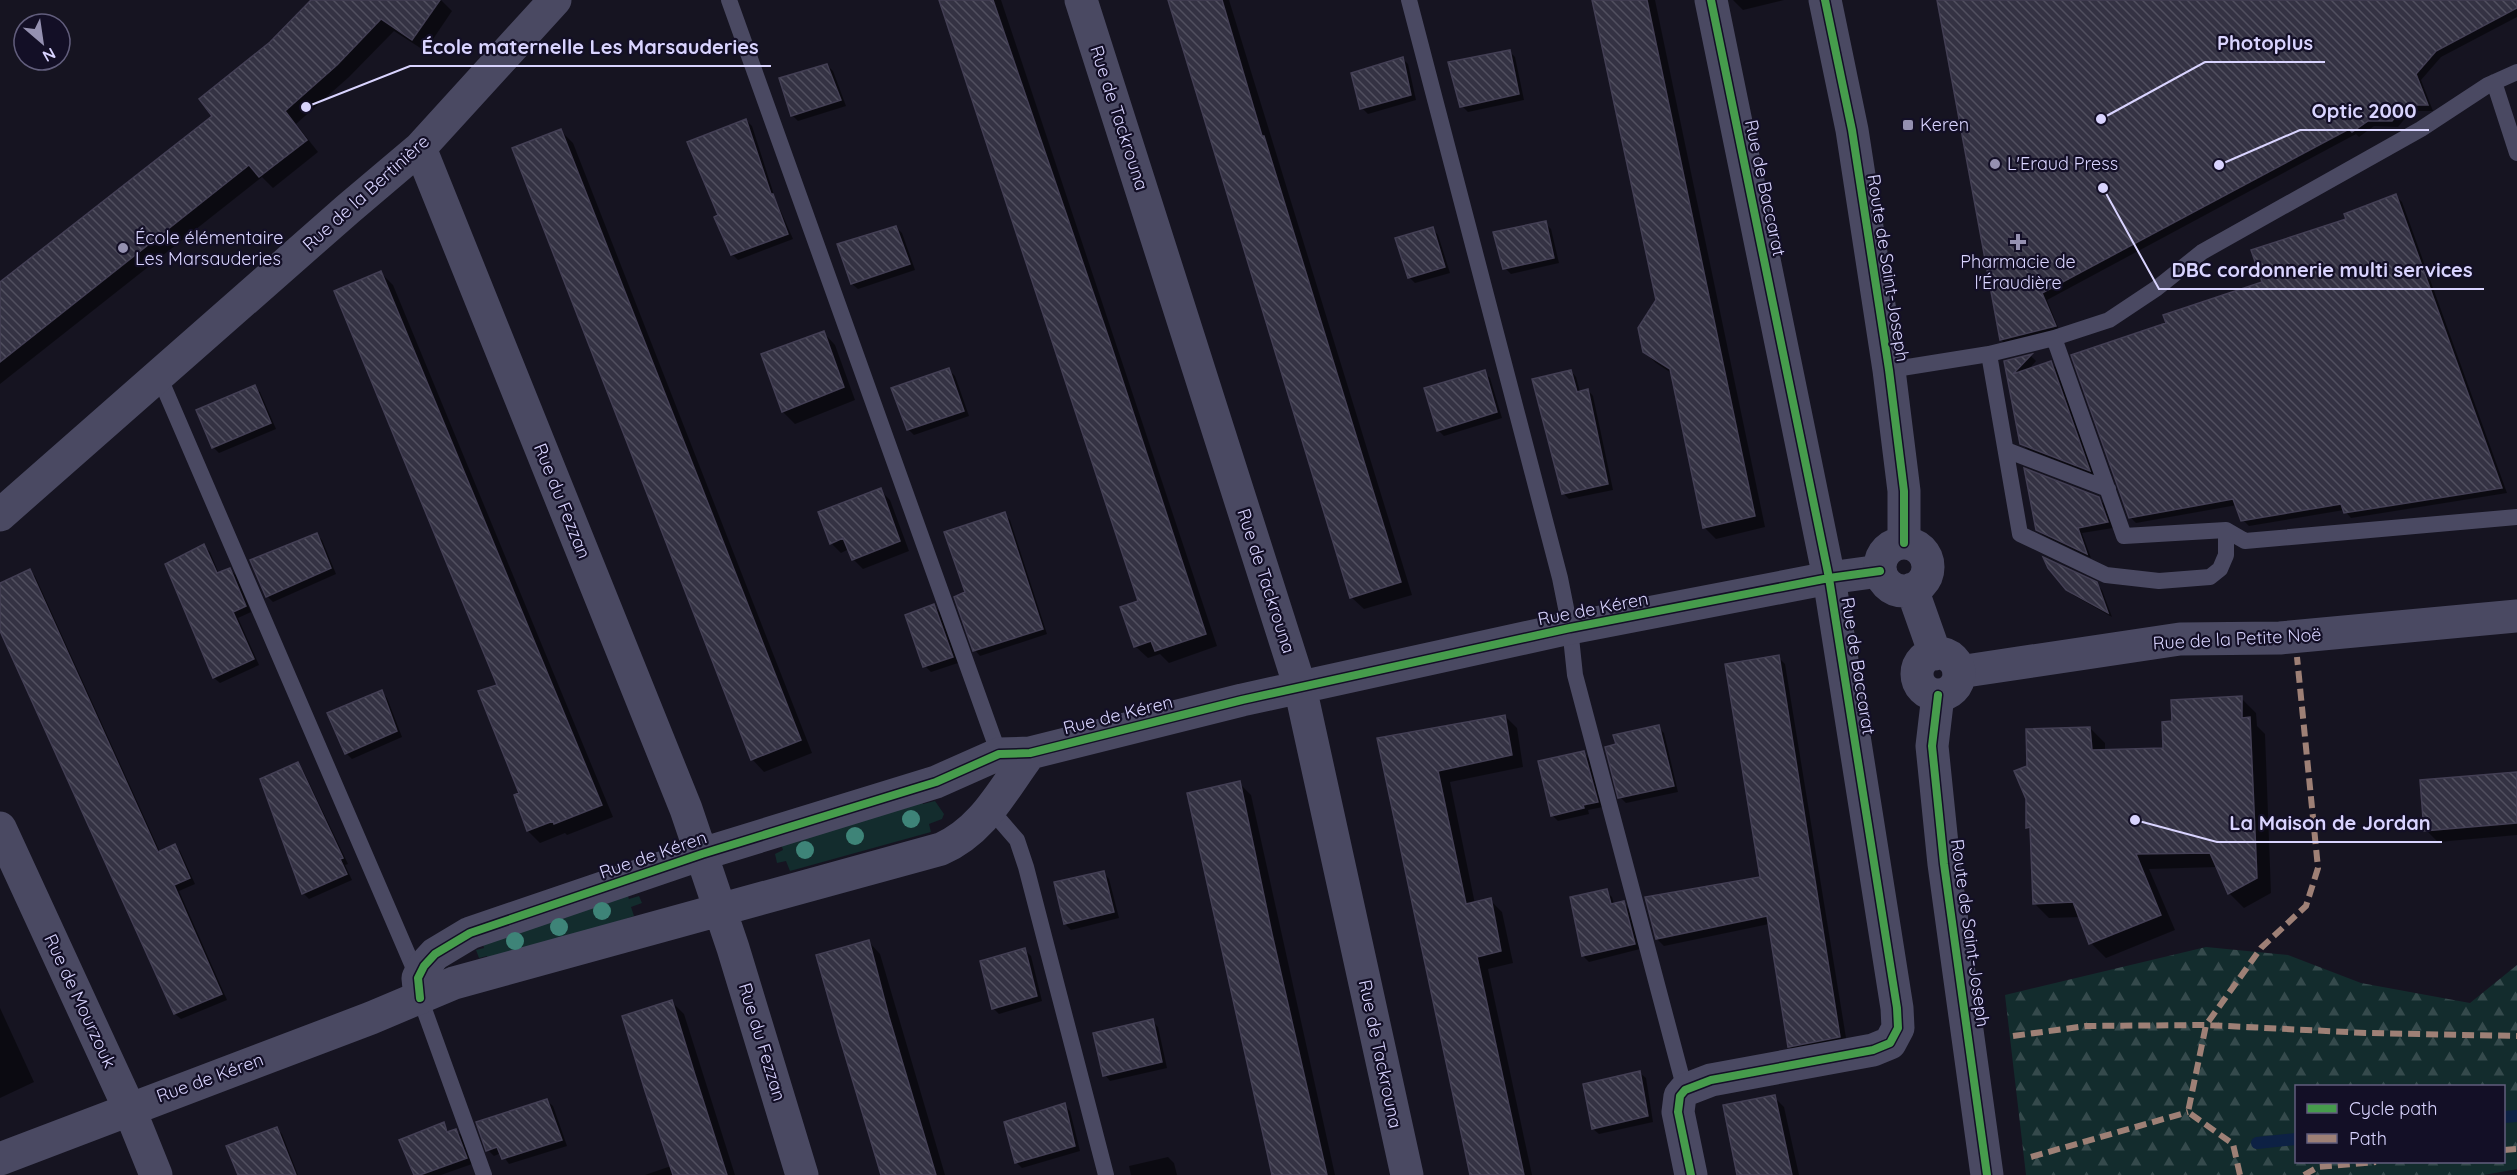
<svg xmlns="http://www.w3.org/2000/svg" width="2517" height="1175" font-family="Quicksand,sans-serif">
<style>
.grass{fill:#132c2d}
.forest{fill:url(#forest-firs);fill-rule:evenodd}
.shadow{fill:#0007}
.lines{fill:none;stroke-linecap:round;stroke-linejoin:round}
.stream{stroke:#0d2144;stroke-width:12}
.building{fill:url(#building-back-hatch);stroke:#433f54;stroke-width:1.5}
.service{stroke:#4a4962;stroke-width:16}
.minor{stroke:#4a4962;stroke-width:33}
.tertiary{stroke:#4a4962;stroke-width:33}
.quiet{stroke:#9e8076;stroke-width:6;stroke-dasharray:12 6;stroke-linecap:butt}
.cycleway-casing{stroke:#130f26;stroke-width:11}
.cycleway{stroke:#469c4c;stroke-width:8}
.tree{fill:#3e8478}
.poi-dot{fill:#9591b1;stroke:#130f26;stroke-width:2}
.labels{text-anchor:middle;stroke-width:4.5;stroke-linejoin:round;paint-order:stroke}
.street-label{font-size:18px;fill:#d9d4ff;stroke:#130f26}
.poi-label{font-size:18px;fill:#d9d4ff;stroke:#130f26;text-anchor:start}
.leader{fill:none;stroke:#d9d4ff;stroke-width:2}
.callout-dot{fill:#d9d4ff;stroke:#130f26;stroke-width:2}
.callout-label{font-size:20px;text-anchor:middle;font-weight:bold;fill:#d9d4ff;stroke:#130f26;stroke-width:4.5;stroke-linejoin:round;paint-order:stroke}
</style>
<defs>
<pattern id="forest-firs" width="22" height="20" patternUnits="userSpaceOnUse" patternTransform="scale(1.5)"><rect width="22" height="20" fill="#132c2d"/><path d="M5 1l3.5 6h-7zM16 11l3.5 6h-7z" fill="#354a4c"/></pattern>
<pattern id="building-back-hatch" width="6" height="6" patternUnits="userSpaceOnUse" patternTransform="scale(1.5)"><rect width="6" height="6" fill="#343243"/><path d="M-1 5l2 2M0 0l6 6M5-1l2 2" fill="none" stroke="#514f5f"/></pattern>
</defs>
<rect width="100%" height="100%" fill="#161421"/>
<path class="grass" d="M921,799L923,804L935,801L944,814L942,819L929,824L931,832L790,871L786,861L777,863L775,854L783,850L780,840Z
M626,891L629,899L639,896L642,903L631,907L634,916L490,964L487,956L479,958L476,950L484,948L482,940Z"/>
<path class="forest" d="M2206,947L2288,955L2361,983L2470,1003L2517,965V1169L2484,1175H2026L2005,995ZM2296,1086H2504V1162H2296Z"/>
<path class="shadow" d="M313,0H441L452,11L425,51L394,31L349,77L296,124L318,152L273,188L262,177L0,384V284L214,116L271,43Z
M939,0H1001L1217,646L1169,663L1160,654L1148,658L1135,646L1140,602Z
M1169,0H1229L1412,595L1364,609L1351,597Z
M1594,0H1655L1765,527L1716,539L1705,528L1673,374L1656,363L1644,351L1657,301Z
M1733,0H1784L1743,10Z
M1938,0H2517V17L2441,57L2421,80L2433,111H2411L2398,127L2374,126L2359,137L2356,134L2047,300L2060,332L2007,346L2001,340Z
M1509,51L1515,57L1524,100L1468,112L1462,106Z
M1403,59L1408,64L1416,100L1368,114L1362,108Z
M827,65L833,71L846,106L798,121L793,116L781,79Z
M746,120L752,126L775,198L793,239L738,260L732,254L720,216Z
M561,131L573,143L812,753L764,772L752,759Z
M2396,196L2402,202L2507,493L2351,518L2344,510L2249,526L2243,520L2237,505L2136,523L2130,517L2168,324L2264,283Z
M1545,223L1551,229L1559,263L1511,274L1505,268Z
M896,227L902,233L915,270L858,289L852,284Z
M1433,229L1438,235L1450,273L1415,283L1409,277Z
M381,273L393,285L613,817L567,835L565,833L540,843L528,831L516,796L521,794L499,686Z
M823,332L835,345L855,400L795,424L783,412Z
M2031,356L2036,361L2027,371L2051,363L2057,369L2094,475L2027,449L2021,443L2006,362Z
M949,370L955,376L969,416L914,435L908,429Z
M1571,371L1576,377L1580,392L1588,390L1593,396L1613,490L1569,499L1563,493Z
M1484,372L1490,378L1502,418L1444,436L1438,430Z
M254,387L260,392L276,429L219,453L213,447Z
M880,490L890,500L909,551L863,569L853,559L849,549L841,553L831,543L820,513Z
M2098,498L2104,504L2113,528L2082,533L2091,558L2043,535L2037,529Z
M1004,514L1010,520L1047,634L980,656L975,650L967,593Z
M316,534L322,540L336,574L273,602L267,596Z
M204,546L210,552L219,574L230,570L236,575L251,612L238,618L259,665L220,683L214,678L166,564Z
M29,570L35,576L160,852L174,845L180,851L195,884L179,891L227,1000L181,1019L175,1014L0,626V585Z
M2096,584L2102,590L2112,617L2073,595L2067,589Z
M934,606L940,612L958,663L931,672L925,666Z
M1778,657L1785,664L1847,1044L1796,1053L1789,1046L1769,924L1664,946L1657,939L1762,878Z
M382,692L387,698L402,737L352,759L346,753Z
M2241,698L2256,713L2257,726L2265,734L2271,893L2244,908L2229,893L2218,867L2149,869L2175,930L2106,958L2091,943L2080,917L2049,918L2034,903L2032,831L2028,827L2029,767L2090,728L2105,743V752L2165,750Z
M1505,716L1517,728L1523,767L1450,782L1475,904L1490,900L1502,912L1513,963L1488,969L1532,1175H1471L1379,739Z
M1658,727L1664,733L1678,792L1626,803L1620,797Z
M1584,753L1590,759L1603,807L1588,810L1589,814L1558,821L1552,815Z
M297,764L303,770L348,864L345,865L352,880L309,899L303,893Z
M2517,773V835L2438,842L2426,830Z
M1239,783L1251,795L1335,1175H1273Z
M1104,873L1109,879L1119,918L1071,930L1065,924L1055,883Z
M1606,891L1612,897L1614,904L1624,903L1629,909L1640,949L1589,962L1583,956L1571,898Z
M868,941L880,954L945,1175H882Z
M1025,950L1031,956L1042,1001L999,1014L993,1008Z
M672,1002L684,1014L735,1175H645L671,1166Z
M0,1008L34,1082L0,1098Z
M1152,1021L1158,1027L1167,1068L1110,1081L1105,1075Z
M1640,1073L1646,1078L1653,1122L1599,1134L1593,1129Z
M1774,1097L1784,1107L1799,1175H1740Z
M547,1101L553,1106L567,1146L509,1164L501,1153L494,1156L488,1150Z
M1064,1105L1070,1111L1080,1151L1022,1168L1016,1162Z
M443,1124L450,1133L456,1131L462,1136L472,1164L441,1175H416Z
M276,1128L282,1134L298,1175H239Z
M1168,1157L1174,1163L1177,1175H1131L1129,1166Z"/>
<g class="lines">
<path class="stream" d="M2504,1117L2517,1116
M2257,1143L2296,1139"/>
</g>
<path class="building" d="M311,0H440L412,40L381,19L337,65L285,111L307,140L259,177L249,165L0,362V282L212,116L199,99L270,42Z
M939,0H993L1109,339L1206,634L1155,651L1151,641L1134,647L1120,607L1138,601Z
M1168,0H1222L1262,136H1264L1401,582L1350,598Z
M1592,0H1647L1755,516L1703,528L1670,369L1643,352L1638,328L1656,300Z
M1937,0H2517V8L2436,51L2416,74L2428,105H2405L2392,121H2368L2352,132L2349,129L2042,293L2056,326L2000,340Z
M1510,50L1519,94L1460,107L1448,62Z
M1403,57L1411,95L1360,109L1351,73Z
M827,64L841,100L791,116L779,78Z
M746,119L771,194H773L788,234L731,255L714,217L718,215L687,142Z
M561,129L801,740L751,760L512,148Z
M2396,194L2502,488L2344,513L2341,504L2241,521L2233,499L2129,518L2071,355L2166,323L2163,315L2262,282L2251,250L2346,219L2344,214Z
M1546,221L1554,258L1503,269L1493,232Z
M896,226L910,264L851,284L837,244Z
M1433,227L1445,267L1408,278L1395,238Z
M381,271L602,805L554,824L553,821L527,831L514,795L519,793L478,691L497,685L334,291Z
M824,331L844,387L782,412L761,354Z
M2032,354L2013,374L2051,361L2090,471L2020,444L2004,361Z
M949,368L964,411L907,430L891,388Z
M1485,370L1497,412L1437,431L1424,388Z
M1571,370L1577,392L1588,389L1608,484L1562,494L1532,379Z
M255,385L271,423L212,448L196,410Z
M2024,468L2099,497L2108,522L2078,528L2087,554L2036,530Z
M881,488L900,541L852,560L843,538L830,544L818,512Z
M1005,512L1043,629L973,651L954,597L965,592L944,532Z
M317,533L331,568L266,597L250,560Z
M204,544L217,573L230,568L246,606L233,612L254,659L213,678L165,564Z
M2043,557L2097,582L2108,613L2066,590L2048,568Z
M30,569L158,852L175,844L190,878L174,885L222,994L174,1014L0,631V583Z
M934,604L953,657L923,667L905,615Z
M1779,655L1840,1037L1788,1047L1767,916L1656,939L1645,897L1760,877L1725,664Z
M382,690L397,731L345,754L327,713Z
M2242,696V718L2250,717L2257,878L2228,894L2210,853L2136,854L2161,915L2089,944L2073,902L2033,904L2030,827L2026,828V799L2014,771L2027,766L2026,729L2090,727L2092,750L2163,748L2162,722L2172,721L2171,700Z
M1505,715L1512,755L1438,771L1466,904L1491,898L1501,951L1477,957L1524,1175H1470L1377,738Z
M1659,725L1674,786L1618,798L1605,747L1616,744L1613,735Z
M1584,751L1598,802L1583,805L1584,808L1551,816L1538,761Z
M298,762L343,858L340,859L347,874L302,894L260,779Z
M2517,772V823L2424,831L2420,780Z
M1240,781L1272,934L1327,1175H1272L1187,793Z
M1104,871L1114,912L1064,924L1054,882Z
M1607,889L1611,904L1624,901L1635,944L1582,956L1570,897Z
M869,940L889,1017L936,1175H881L838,1032L816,955Z
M1025,948L1037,996L992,1009L980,961Z
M672,1000L695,1075L727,1175H673L645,1091L622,1016Z
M1153,1019L1162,1062L1103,1076L1093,1033Z
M1640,1071L1648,1116L1592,1129L1583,1084Z
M1775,1095L1792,1175H1737L1723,1105Z
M547,1099L562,1140L502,1159L497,1147L486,1151L476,1122Z
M1065,1103L1075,1146L1015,1163L1004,1122Z
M444,1122L447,1132L456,1129L467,1158L420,1175H414L399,1140Z
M277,1127L296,1175H238L226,1146Z"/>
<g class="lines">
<path class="service" d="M729,0L999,754
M1409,0L1560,578L1570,628L1575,675L1685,1090
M2494,82L2517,153
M2054,338L2124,536L2226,530L2245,541L2517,517
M1989,354L2020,534L2106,575L2159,581L2210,577L2220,569L2226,555V530
M1889,370L1989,354L2054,338L2109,320L2157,288L2202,252L2421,129L2488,85L2517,72
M159,376L418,978
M2006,450L2108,489
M991,810L1017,840L1026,867L1106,1175
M420,998L484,1175"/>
<path class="minor" d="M1081,0L1300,687L1407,1175
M420,148L686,809L733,948L802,1175
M0,515L348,209L420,148L555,0
M1959,672L2180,639L2280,638L2517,616
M0,828L129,1108L156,1175
M420,998L418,978L424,966L435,954L470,933L702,854L936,782L999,754L1030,753L1242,700L1570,628L1829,578L1880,571
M0,1159L371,1018L454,983L941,849C984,830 1003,789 1030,753
M1691,1175L1678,1112L1680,1096L1685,1090L1711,1080L1873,1050L1890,1043L1898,1028L1897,1008L1829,578L1711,0"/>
<path class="tertiary" d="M1825,0L1852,130L1889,370L1904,491V543
M1880 567a24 24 0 1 1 48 0a24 24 0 1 1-48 0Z
M1912,589L1935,654
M1917 674a21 21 0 1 1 42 0a21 21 0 1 1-42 0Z
M1938,695L1932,746L1944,864L1987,1175"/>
<path class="quiet" d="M2013,1036L2086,1026L2206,1025L2366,1033L2517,1036
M2504,1150L2517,1149
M2031,1157L2188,1112
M2240,1175L2233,1144L2188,1112L2206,1025L2261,948L2306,906L2318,868L2297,657
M2304,1175L2318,1167L2376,1162"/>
<defs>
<path id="cycleway" d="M1825,0L1852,130L1889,370L1904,491V543
M1938,695L1932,746L1944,864L1987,1175
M420,998L418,978L424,966L435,954L470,933L702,854L936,782L999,754L1030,753L1242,700L1570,628L1829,578L1880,571
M1691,1175L1678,1112L1680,1096L1685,1090L1711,1080L1873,1050L1890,1043L1898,1028L1897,1008L1829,578L1711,0"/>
</defs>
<use href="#cycleway" class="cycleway-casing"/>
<use href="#cycleway" class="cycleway"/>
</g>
<g class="tree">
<circle cx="911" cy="819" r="9"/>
<circle cx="855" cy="836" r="9"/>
<circle cx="805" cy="850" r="9"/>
<circle cx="602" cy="911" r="9"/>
<circle cx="559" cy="927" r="9"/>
<circle cx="515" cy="941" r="9"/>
</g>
<g class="poi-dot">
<rect x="1902" y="119" width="12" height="12" rx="3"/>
<circle cx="1995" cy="164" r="6"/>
<path d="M2015 233h6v6h6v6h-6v6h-6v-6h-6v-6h6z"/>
<circle cx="123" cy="248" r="6"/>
</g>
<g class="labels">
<g class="street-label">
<text transform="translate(1119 118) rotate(72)" y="6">Rue de Tackrouna</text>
<text transform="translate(1765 188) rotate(78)" y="6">Rue de Baccarat</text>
<text transform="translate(366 193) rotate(-42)" y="6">Rue de la Bertinière</text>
<text transform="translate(1888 268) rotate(81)" y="6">Route de Saint-Joseph</text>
<text transform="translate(562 501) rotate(68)" y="6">Rue du Fezzan</text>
<text transform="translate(1266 581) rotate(72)" y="6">Rue de Tackrouna</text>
<text transform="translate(1593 609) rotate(-11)" y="6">Rue de Kéren</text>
<text transform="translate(2237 639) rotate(-3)" y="6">Rue de la Petite Noë</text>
<text transform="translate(1858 666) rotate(81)" y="6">Rue de Baccarat</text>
<text transform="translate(1118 715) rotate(-14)" y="6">Rue de Kéren</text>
<text transform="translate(653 855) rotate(-19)" y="6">Rue de Kéren</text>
<text transform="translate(1970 933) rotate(82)" y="6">Route de Saint-Joseph</text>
<text transform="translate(80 1001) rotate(65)" y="6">Rue de Mourzouk</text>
<text transform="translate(762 1042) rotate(73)" y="6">Rue du Fezzan</text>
<text transform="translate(1380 1054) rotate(78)" y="6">Rue de Tackrouna</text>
<text transform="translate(210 1078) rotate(-20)" y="6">Rue de Kéren</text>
</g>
<g class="poi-label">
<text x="1920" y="131">Keren</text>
<text x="2007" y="170">L'Eraud Press</text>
<text x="135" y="244">École élémentaire<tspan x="135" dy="21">Les Marsauderies</tspan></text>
<text x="2018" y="268" text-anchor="middle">Pharmacie de<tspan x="2018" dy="21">l'Éraudière</tspan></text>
</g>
</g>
<path class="leader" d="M2101 119L2205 62H2325M306 107L410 66H771M2219 165L2300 130H2429M2103 188L2159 289H2484M2135 820L2217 842H2442"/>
<g class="callout-dot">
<circle cx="2101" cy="119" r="6"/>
<circle cx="306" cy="107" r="6"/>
<circle cx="2219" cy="165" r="6"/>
<circle cx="2103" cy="188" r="6"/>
<circle cx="2135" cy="820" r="6"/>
</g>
<g class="callout-label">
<text x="2265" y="50">Photoplus</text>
<text x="590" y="54">École maternelle Les Marsauderies</text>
<text x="2364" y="118">Optic 2000</text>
<text x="2322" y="277">DBC cordonnerie multi services</text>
<text x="2330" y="830">La Maison de Jordan</text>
</g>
<rect x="2295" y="1085" width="210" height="78" fill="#130f26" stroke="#625e7d" stroke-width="1.5"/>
<rect x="2307" y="1104" width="30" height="9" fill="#469c4c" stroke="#625e7d" stroke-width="1.5"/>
<text x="2349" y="1115" font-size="18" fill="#d9d4ff">Cycle path</text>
<rect x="2307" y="1134" width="30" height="9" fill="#9e8076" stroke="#625e7d" stroke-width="1.5"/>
<text x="2349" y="1145" font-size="18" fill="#d9d4ff">Path</text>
<g transform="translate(42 42) rotate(151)"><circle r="28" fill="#130f26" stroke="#625e7d" stroke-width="1.5"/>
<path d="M0-4.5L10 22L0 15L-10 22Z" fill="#9591b1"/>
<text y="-9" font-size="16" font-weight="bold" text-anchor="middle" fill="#d9d4ff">N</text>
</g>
</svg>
